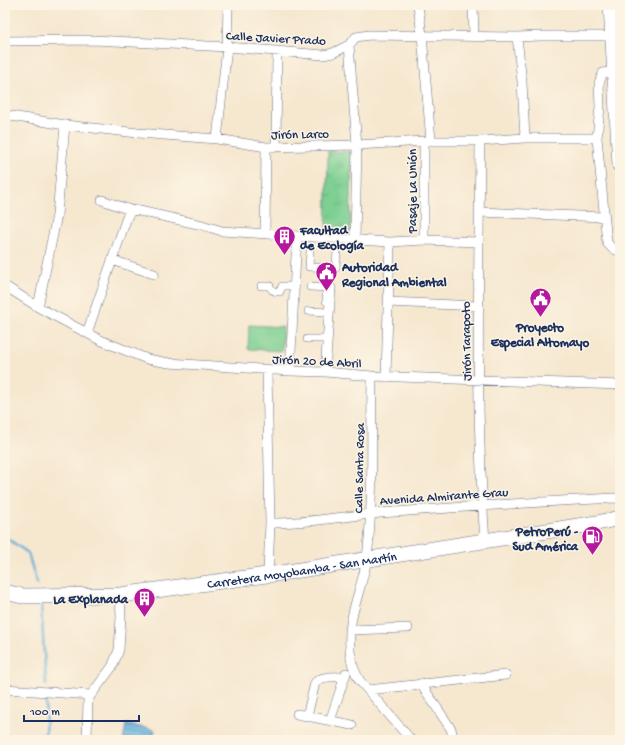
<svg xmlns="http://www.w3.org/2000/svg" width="625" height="745" font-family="'Gochi Hand',sans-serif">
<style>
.park{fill:url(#park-tufts);stroke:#4c7f78}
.pitch{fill:#7dcf92;stroke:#4c7f78}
.water{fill:url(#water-rules);stroke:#3e6e9c}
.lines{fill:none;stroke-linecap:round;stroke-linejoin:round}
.stream{stroke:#60aeda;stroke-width:2.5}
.pedestrian-casing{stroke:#686f86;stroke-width:8}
.minor-casing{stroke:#686f86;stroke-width:10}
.primary-casing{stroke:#686f86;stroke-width:16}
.trunk-casing{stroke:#686f86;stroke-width:16}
.pedestrian{stroke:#fff;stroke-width:7}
.minor{stroke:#fff;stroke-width:9}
.primary{stroke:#fff;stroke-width:15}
.trunk{stroke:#fff;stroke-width:15}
.labels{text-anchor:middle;stroke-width:3;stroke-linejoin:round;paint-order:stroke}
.street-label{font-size:13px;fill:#1b2f5e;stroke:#fcf5e5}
.poi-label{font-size:13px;font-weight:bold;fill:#1b2f5e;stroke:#fcf5e5;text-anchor:start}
</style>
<defs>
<pattern id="park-tufts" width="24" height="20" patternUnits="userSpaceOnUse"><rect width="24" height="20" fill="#7dcf92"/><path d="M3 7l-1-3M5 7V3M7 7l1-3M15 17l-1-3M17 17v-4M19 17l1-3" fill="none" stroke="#6bb280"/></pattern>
<pattern id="water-rules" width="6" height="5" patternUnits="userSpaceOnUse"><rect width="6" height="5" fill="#60aeda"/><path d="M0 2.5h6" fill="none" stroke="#4e8eb4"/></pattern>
</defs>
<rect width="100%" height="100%" fill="#fcf5e5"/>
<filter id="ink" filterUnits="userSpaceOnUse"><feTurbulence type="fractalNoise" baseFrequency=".025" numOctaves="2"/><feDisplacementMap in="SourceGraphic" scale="8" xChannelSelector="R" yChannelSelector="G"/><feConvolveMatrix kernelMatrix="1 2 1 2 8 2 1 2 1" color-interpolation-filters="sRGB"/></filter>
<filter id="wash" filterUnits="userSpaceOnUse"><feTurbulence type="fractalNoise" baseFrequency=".012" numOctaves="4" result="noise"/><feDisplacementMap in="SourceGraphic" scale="16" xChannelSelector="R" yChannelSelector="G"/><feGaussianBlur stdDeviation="0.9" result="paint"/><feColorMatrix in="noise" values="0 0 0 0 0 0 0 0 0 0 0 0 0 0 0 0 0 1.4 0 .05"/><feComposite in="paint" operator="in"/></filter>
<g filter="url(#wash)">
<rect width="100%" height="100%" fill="#f6e7cf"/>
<path class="park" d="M328,151L352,152L350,234H326Z"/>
<path class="pitch" d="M249,325L283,327L282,351L248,349Z"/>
<path class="water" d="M126,724L155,730L153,740H123Z"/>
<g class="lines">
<path class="stream" d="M5,537L28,553L37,584
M41,604L46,685
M45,740L46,699"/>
</g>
</g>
<g filter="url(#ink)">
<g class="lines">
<defs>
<path id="pedestrian" d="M310,252L309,267L336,268L337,251
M261,286H270C271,291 275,292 280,292L282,286H295
M310,287L330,288
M326,301L327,267
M308,311L329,312
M307,339H327"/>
<path id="minor" d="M418,5L422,35L431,141
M473,5L474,36
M517,37L522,82L525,138
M5,41L94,40L227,47L323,55L333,53L349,45L356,37L369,35L517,37L540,36H613
M349,45L357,145L355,240
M615,71L603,73L599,83L600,107L597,138L607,243L613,249L620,251
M5,115L65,125L138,133L217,139L266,147L357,145L424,141H480L525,138H597
M217,139L227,47L228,5
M424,141V240
M480,141C479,274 475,408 485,541
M276,147L277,52
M102,200L133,211
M480,212L605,217
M265,233L266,147
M112,260L154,274
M5,286L38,307L100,340L147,359L169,363L290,371L325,372L372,376L620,385
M388,302L478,306
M38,307L57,215L65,125
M87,333L127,217C129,213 131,211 135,210L202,225L222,231L390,242L424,240L478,242
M267,370L270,523L268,574
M290,371L297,236
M325,372L331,288
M372,376C371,435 374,499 367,558C364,581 351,609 350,632C349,651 350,665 360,681L411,740
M386,377L390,242
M270,523C309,523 343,516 381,513C459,507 537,502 615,498L620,499
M350,630L408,628
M422,683L425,690L451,729L453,737L450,740
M5,689L91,695
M368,690L506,675
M297,714L352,725
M307,716L315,683C322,675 335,677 345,677
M330,721L346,673
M87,740L88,699L112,667L119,650L121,617L120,595"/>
<g id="primary">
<path id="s1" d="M5,592L22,596L120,595L281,573L597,523L620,518"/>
</g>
<path id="trunk" d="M611,5L620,165"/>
</defs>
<use href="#pedestrian" class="pedestrian-casing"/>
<use href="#minor" class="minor-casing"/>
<use href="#primary" class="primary-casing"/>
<use href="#trunk" class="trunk-casing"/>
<use href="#pedestrian" class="pedestrian"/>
<use href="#minor" class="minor"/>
<use href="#primary" class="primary"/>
<use href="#trunk" class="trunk"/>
</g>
</g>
<defs>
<symbol id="building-pin" viewBox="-11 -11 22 30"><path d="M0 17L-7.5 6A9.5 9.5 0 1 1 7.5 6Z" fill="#b5179e" stroke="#fcf5e5"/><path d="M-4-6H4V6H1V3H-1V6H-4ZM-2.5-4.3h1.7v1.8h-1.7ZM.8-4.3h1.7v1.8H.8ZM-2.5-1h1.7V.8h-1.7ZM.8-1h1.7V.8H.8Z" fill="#fff"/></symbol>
<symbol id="civic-pin" viewBox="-11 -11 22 30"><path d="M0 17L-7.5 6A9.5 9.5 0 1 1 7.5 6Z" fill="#b5179e" stroke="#fcf5e5"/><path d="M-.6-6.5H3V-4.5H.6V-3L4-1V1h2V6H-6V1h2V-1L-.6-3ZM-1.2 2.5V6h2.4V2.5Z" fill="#fff"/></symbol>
<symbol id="fuel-pin" viewBox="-11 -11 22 30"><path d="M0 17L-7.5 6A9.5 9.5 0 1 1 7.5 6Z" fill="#b5179e" stroke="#fcf5e5"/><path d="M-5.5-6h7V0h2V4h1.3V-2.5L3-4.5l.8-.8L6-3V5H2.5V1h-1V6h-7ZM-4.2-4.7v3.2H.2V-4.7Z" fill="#fff"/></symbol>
</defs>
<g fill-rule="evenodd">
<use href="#building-pin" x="272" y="224" width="25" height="34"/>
<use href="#civic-pin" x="314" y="260" width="25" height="34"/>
<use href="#civic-pin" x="528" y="286" width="25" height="34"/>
<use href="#fuel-pin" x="580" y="524" width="25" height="34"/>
<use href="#building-pin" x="132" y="586" width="25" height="34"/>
</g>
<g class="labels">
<g class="street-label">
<text transform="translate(276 37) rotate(3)" y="5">Calle Javier Prado</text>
<text transform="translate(300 133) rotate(-1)" y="5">Jirón Larco</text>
<text transform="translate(411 191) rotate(-90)" y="5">Pasaje La Unión</text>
<text transform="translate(465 341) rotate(-91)" y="5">Jirón Tarapoto</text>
<text transform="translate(317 360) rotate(3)" y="5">Jirón 20 de Abril</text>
<text transform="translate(358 468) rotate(-89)" y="5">Calle Santa Rosa</text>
<text transform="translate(444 495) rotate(-4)" y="5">Avenida Almirante Grau</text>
<text dy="5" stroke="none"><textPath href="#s1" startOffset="299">Carretera Moyobamba - San Martín</textPath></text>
</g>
<g class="poi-label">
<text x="300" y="234">Facultad<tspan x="300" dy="15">de Ecología</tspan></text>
<text x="342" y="271">Autoridad<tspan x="342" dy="15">Regional Ambiental</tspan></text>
<text x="540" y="331" text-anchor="middle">Proyecto<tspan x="540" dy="15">Especial Altomayo</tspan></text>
<text x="578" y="535" text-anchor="end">PetroPerú -<tspan x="578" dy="15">Sud América</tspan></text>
<text x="128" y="603" text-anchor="end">La Explanada</text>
</g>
</g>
<rect width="625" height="745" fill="none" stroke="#fcf5e5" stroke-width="20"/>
<path d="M24 715v6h115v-6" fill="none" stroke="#1b2f5e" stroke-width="2"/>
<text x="30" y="715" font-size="12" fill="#1b2f5e" stroke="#fcf5e5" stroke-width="3" paint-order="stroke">100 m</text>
</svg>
